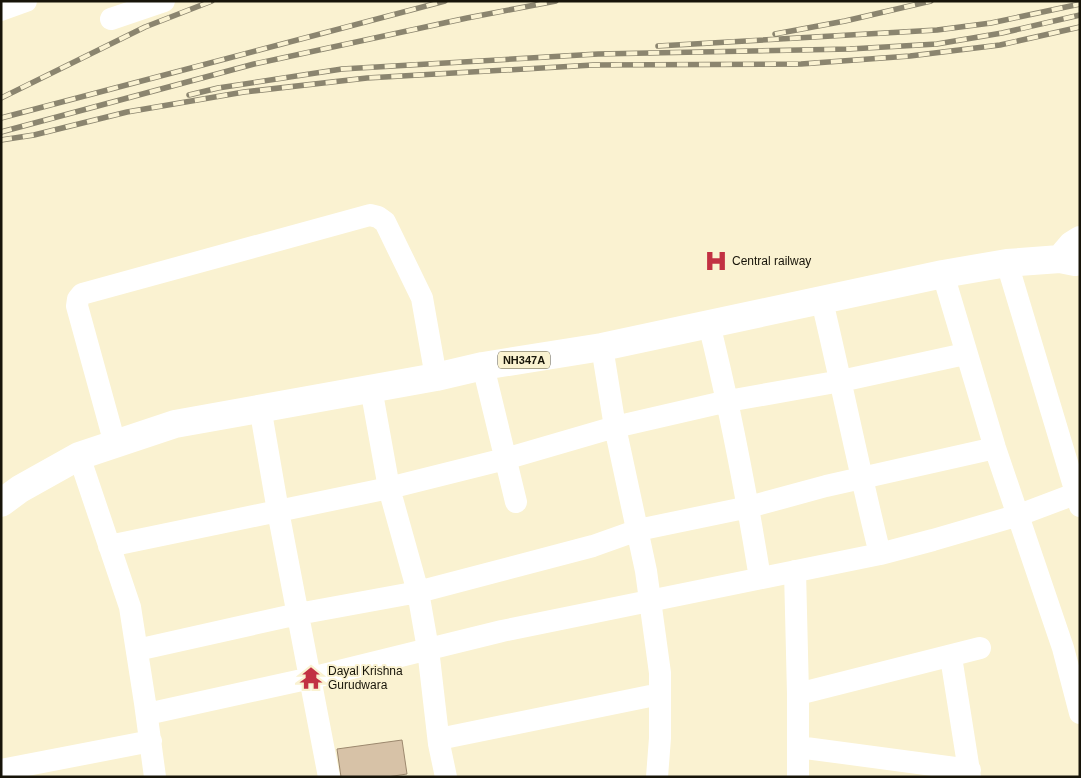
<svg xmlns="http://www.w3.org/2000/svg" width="1081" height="778" font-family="Arial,sans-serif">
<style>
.building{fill:#d7c2a7;stroke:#9c886e}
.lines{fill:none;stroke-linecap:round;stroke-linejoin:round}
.minor{stroke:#fff;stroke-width:22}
.highway{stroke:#fff;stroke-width:28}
.rail-casing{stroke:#8b856f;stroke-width:5.5}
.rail{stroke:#faf2d1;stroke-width:4;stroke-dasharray:11;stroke-linecap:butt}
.labels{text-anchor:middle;stroke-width:4;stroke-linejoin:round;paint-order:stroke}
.shield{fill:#faf2d1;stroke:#5b5745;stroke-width:1}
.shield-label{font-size:11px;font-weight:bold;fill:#171409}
.poi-label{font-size:12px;fill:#171409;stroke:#faf2d1;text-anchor:start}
</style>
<rect width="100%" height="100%" fill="#faf2d1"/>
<path class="building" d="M402,740L407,774L387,777H341L337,749Z"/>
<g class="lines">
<path class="minor" d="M1,10L26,1
M111,19L164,1
M1007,263L1080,506
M943,274L995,448L1063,648L1080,713
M822,301C842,385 859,470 880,554
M709,324C730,408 746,492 760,578
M602,347L615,427L646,571L660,673V738L657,777
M483,366L516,502
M371,388L389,488L418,592L428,649L439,744L446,777
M260,407L278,511L329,777
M115,444L77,306L78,299L82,294L370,215L378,217L385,222L422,298L436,377
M79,456L130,607L145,703L155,777
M109,546L389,488L505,459L615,427L728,401L841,381L965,354
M795,571L798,694V777
M137,650L298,614L418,592L593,546L638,530L749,507L826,486L995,448
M951,657L970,777
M798,694L980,648
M147,714L311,678L502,631L880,554L933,540L1019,515L1080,492
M439,739L660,694
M798,747L970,770
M1,770L151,741"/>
<path class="highway" d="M1060,259L1072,245L1080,240
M1,503L20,489L79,456L175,424L436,377L483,366L602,347L943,274L1007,263L1060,259L1075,262L1080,261"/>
<defs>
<path id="rail" d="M775,34L845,21L931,1
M658,46L937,30L991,23L1080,4
M189,95L218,88L342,69L598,54L850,49L937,44L1002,33L1080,15
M1,98L145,27L212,1
M1,118L445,1
M1,132L254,64L467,18L556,1
M1,140L34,135L127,112L244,92L367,78L593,65L801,64L910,56L1000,45L1080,27"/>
</defs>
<use href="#rail" class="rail-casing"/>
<use href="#rail" class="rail"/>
</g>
<defs>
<symbol id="hospital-bare" viewBox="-9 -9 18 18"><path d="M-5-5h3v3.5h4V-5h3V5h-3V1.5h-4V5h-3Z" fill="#c23143" stroke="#faf2d1" stroke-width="2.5" paint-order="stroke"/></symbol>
<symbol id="temple-bare" viewBox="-9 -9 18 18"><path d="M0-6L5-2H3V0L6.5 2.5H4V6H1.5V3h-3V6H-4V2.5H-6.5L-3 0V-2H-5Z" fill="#c23143" stroke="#faf2d1" stroke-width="2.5" paint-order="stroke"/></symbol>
</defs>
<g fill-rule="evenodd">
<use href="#hospital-bare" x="700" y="245" width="32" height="32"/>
<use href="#temple-bare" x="295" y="662" width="32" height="32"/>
</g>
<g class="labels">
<rect class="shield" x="498" y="351.5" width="52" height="17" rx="4"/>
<g class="shield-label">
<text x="524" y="364">NH347A</text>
</g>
<g class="poi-label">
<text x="732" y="265">Central railway</text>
<text x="328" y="675">Dayal Krishna<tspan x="328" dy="14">Gurudwara</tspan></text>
</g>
</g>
<rect width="1081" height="778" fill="none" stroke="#171409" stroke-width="5"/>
</svg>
